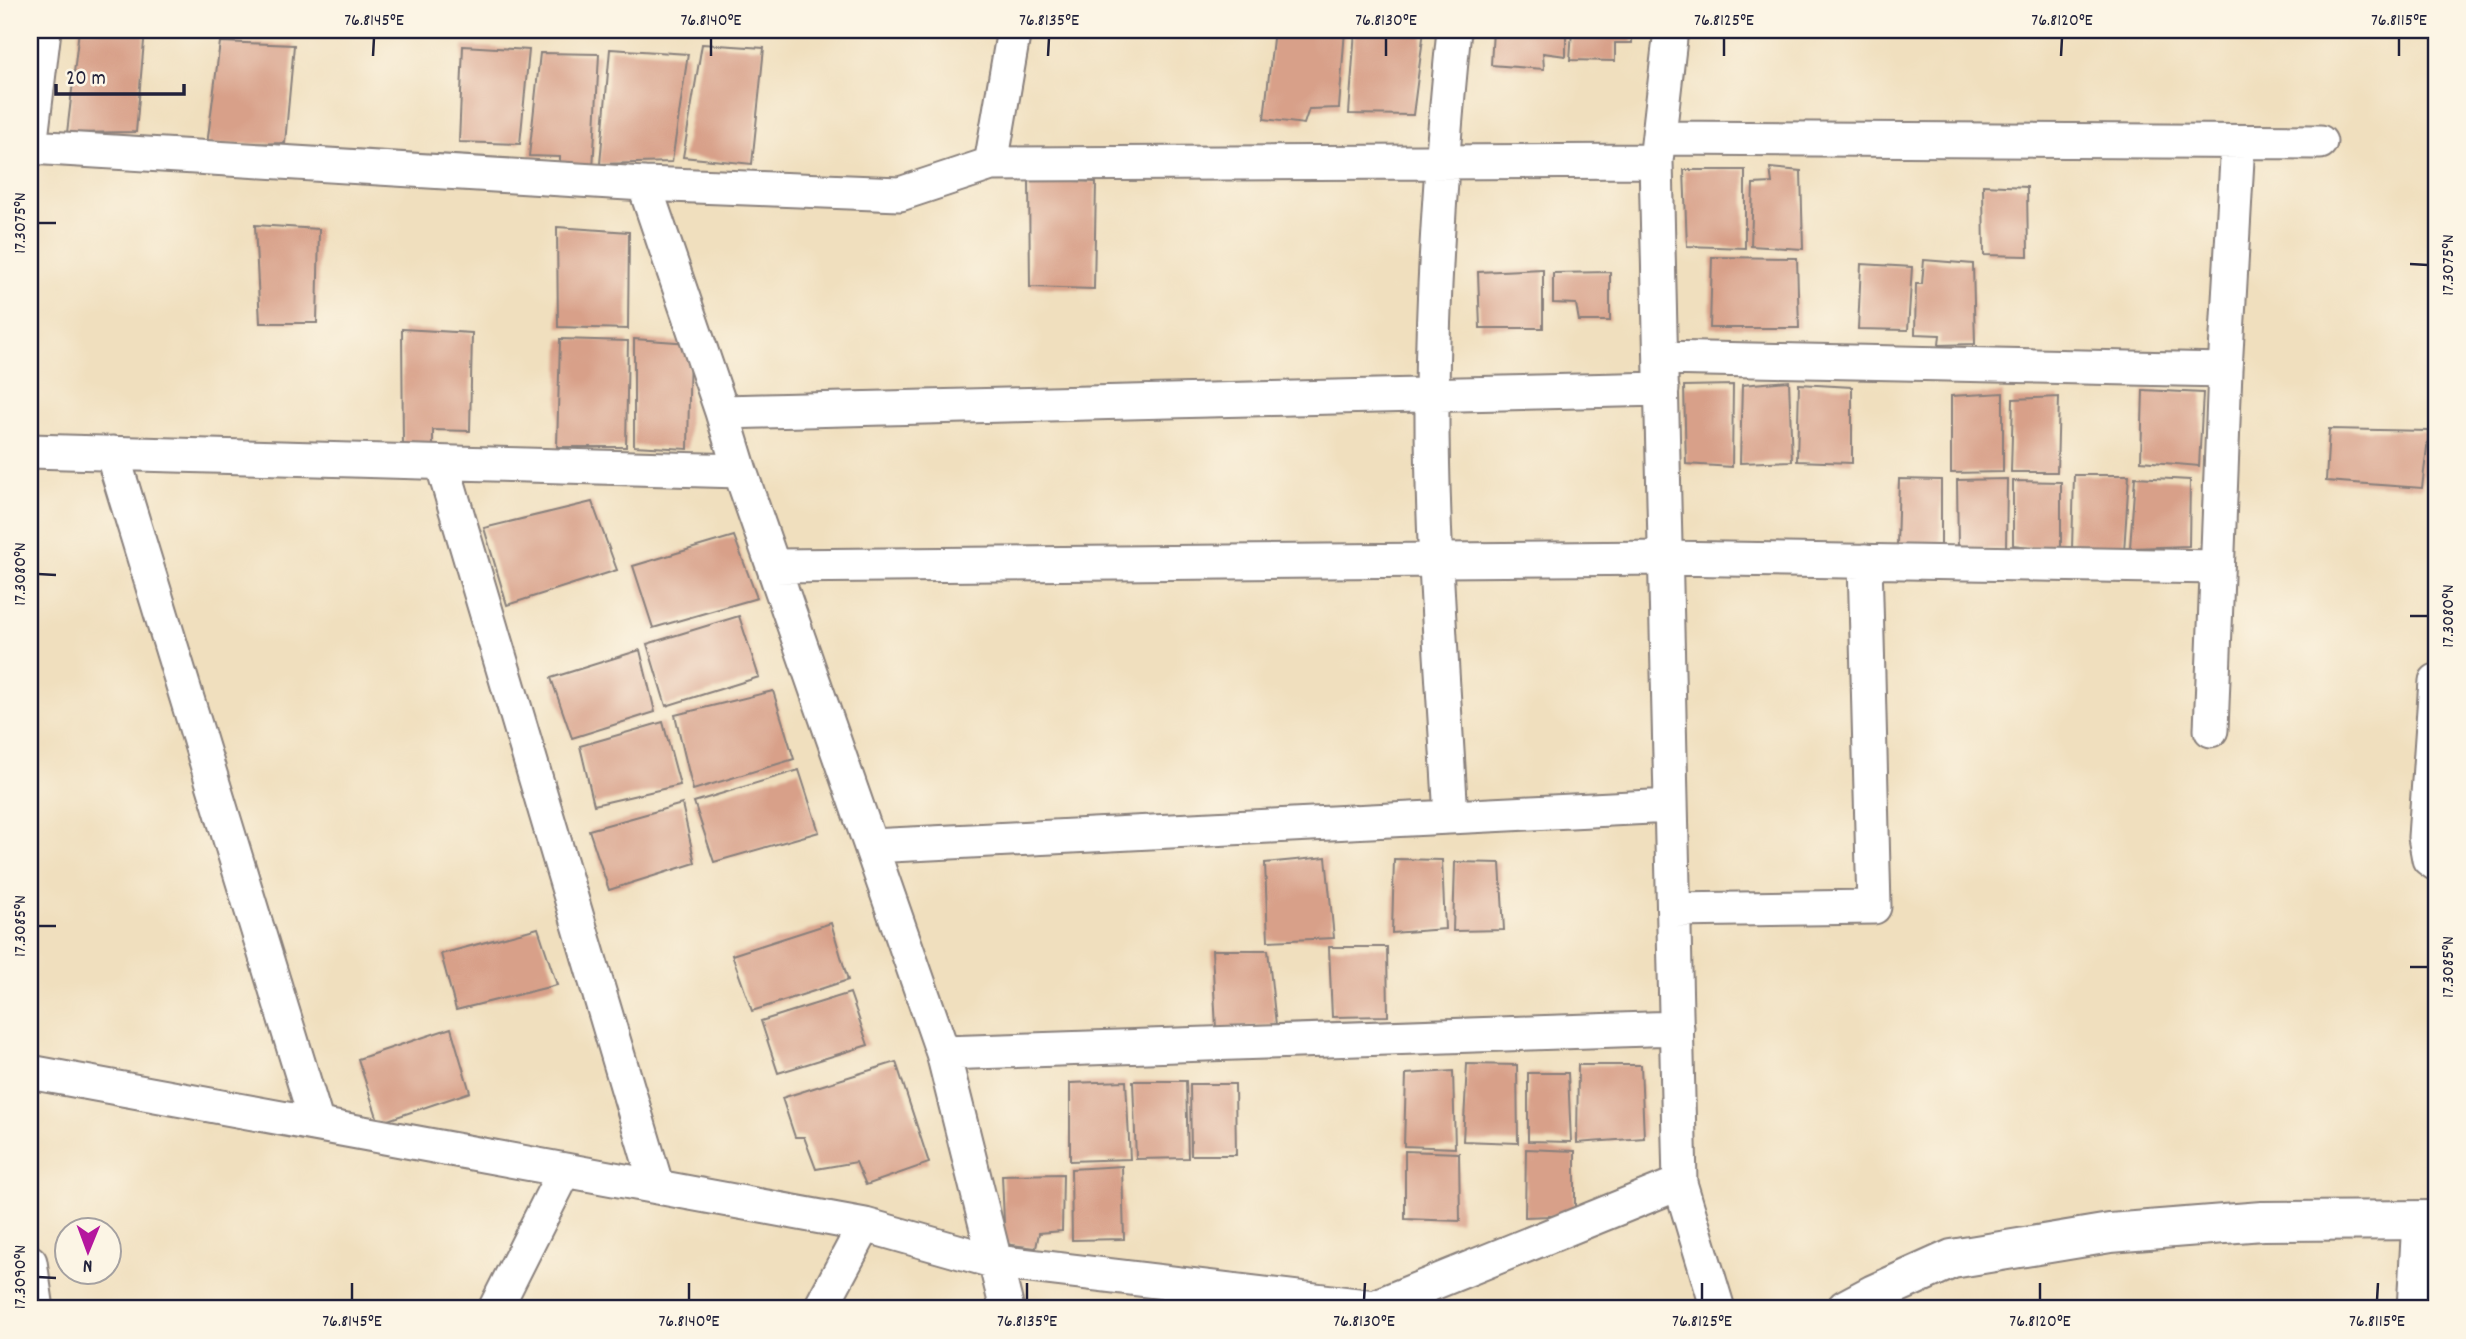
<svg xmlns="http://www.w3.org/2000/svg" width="2466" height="1339" font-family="Dekko,sans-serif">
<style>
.building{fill:#d8a089}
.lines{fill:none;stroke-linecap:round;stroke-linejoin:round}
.minor-casing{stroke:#89807c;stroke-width:37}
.tertiary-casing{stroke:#89807c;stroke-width:42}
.minor{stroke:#fff;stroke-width:33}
.tertiary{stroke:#fff;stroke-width:38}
.ticks{fill:none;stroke:#22223b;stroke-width:2.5}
.neatline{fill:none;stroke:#22223b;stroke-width:2.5}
.ticks-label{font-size:18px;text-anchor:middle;fill:#22223b}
</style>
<rect width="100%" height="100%" fill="#fcf5e5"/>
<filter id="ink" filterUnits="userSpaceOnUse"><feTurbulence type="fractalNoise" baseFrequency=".0143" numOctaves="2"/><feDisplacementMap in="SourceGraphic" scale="14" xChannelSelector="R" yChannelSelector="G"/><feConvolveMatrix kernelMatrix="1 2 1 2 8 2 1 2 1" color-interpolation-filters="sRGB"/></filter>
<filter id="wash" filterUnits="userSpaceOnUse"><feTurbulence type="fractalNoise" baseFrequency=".00686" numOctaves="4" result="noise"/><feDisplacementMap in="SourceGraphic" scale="28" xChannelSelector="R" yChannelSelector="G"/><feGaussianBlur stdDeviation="1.57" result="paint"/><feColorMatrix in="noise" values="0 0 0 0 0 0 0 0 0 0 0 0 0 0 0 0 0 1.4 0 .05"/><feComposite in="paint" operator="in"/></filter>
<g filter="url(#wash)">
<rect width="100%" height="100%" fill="#f0dfbe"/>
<g id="blocks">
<path class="building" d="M79,30H145L136,132L67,133Z
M1274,30H1345L1339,108L1309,109L1304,124L1264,119Z
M1355,30H1424L1413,115L1349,114Z
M1493,30H1566V56L1543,53L1544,69L1491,65Z
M1572,30H1632V43H1615V61L1570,60Z
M220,42L294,45L285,143L207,145Z
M702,44L764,48L752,164L683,157Z
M463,46L529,50L520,144L459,142Z
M610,49L688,54L672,162L600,164Z
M540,53L599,54L593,170L560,167V157L529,156Z
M1770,168L1801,171L1803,249L1751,246L1753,184L1772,183Z
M1684,170H1745V248L1687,246Z
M1029,179L1096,182L1094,289L1030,287Z
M1983,185L2027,187L2028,256L1984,255Z
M255,225L319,229L317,323H260Z
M557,227L629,232L628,329L558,327Z
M1712,257L1797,258L1799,328H1710Z
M1924,260L1973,264L1975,344L1939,345L1940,335L1915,334L1916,284H1922Z
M1861,264L1912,267L1908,330L1858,329Z
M1543,269V328H1480L1478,272Z
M1610,272V321H1579L1576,304L1553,303V273Z
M402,329L472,333L470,431L433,430V448L403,447Z
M560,339L628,341L626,447H557Z
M634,339L690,343L688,449L634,446Z
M1789,381L1792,461L1740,463L1742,385Z
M1799,384L1852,387V463L1797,461Z
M1733,385L1732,467L1686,464L1684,386Z
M2143,390L2203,393L2199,466L2141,461Z
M2003,393V472L1951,473V396Z
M2059,397L2057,472H2011L2013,399Z
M2329,429L2429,431L2422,488L2326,481Z
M2074,475H2129L2124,552L2072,549Z
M2135,477L2190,480L2189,546L2130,548Z
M1899,479L1941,480V548L1897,546Z
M2007,479L2006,549H1958L1957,480Z
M2013,481L2061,482V551L2013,545Z
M592,502L617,570L507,605L484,528Z
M734,536L757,598L653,628L633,566Z
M739,616L759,677L666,706L647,644Z
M640,650L655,712L572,738L551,678Z
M773,691L794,759L693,790L675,715Z
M663,722L680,785L594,805L580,746Z
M799,770L819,832L714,862L694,802Z
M682,804L695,863L609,890L589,830Z
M1326,857L1334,938L1268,941L1265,863Z
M1394,859L1442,860L1445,929L1392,933Z
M1455,862L1500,863L1504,930L1453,931Z
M831,923L848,980L752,1011L732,955Z
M538,928L557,985L456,1010L441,954Z
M1329,947H1387L1388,1016L1332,1017Z
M1212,950H1268L1276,1025L1216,1029Z
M850,993L868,1045L778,1073L761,1021Z
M451,1028L470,1092L379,1123L358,1059Z
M896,1062L929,1163L866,1185L856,1162L816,1169L804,1137H795L782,1098Z
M1467,1064L1517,1065L1518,1143L1463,1141Z
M1578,1065H1641L1644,1138L1577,1143Z
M1453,1071L1455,1148L1404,1146L1406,1074Z
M1528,1073H1568L1571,1142L1528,1141Z
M1126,1081L1130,1159L1070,1161V1083Z
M1133,1081H1186L1188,1158L1136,1159Z
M1190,1084H1235L1236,1155H1191Z
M1526,1149L1575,1151V1215L1525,1217Z
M1405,1151L1459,1153L1460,1221L1405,1219Z
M1122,1166L1124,1239L1072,1240L1071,1169Z
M1063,1174L1062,1231L1039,1233L1036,1248L1005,1244L1002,1175Z"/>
</g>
</g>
<g filter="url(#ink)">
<use href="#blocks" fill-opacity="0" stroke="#89807c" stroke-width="2"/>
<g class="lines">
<defs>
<path id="minor" d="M1671,30L1656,161L1680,1183L1718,1309
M1659,138L2320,142
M30,147L644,184L900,194L991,164L1656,161
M30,147L44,30
M991,164L1014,30
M644,184L722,412L740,471
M1661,358L2225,370
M722,412L1662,389
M30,451L740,471L943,1053L1007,1309
M112,453L317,1124
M442,463L657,1187
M774,566L1666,558L2217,567
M2436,681L2425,837L2429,859L2436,864
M2211,730L2225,370L2238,142
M1451,817C1443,676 1431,535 1432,394C1433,272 1442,151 1454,30
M871,846L1671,806
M1674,910L1874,907L1865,561
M943,1053L1677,1028
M30,1072L865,1225L996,1262L1374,1307L1680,1183
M30,1262L37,1309
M495,1309L565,1170
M820,1309L865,1225
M2414,1309L2419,1220"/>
<path id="tertiary" d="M1846,1309L1874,1294L1952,1259L2110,1233L2262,1221L2436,1220"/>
</defs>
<use href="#minor" class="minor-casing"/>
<use href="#tertiary" class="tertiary-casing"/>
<use href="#minor" class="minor"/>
<use href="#tertiary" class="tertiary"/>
</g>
</g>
<path class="ticks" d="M373,56L374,38M711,56V38M1048,56L1049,38M1386,56V38M1724,56V38M2061,56L2062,38M2399,56V38M38,223H56M2410,264L2428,265M38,574L56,575M2410,616H2428M38,926H56M2410,967H2428M38,1277L56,1278M352,1300V1283M689,1300V1283M1027,1300V1283M1364,1300L1365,1283M1702,1300V1283M2040,1300V1283M2377,1300L2378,1283"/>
<rect width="2466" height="1339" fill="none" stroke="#fcf5e5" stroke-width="77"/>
<g transform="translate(88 1251) rotate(181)"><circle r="33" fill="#fcf5e5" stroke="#a5a1a1" stroke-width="2"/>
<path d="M0-5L12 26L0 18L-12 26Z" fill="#b5179e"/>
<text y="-10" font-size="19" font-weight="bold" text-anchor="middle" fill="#22223b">N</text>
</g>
<path d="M56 84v10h128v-10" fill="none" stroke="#22223b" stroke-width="3.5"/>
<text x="66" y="84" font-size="21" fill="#22223b" stroke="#fcf5e5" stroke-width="5" paint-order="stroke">20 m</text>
<rect x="38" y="38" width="2390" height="1262" class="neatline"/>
<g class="ticks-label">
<text x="374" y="25">76.8145°E</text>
<text x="711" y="25">76.8140°E</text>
<text x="1049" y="25">76.8135°E</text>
<text x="1386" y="25">76.8130°E</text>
<text x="1724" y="25">76.8125°E</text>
<text x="2062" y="25">76.8120°E</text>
<text x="2399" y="25">76.8115°E</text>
<text transform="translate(19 223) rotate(-90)" y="6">17.3075°N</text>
<text transform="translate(2447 265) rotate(-90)" y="6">17.3075°N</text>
<text transform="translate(19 574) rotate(-90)" y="6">17.3080°N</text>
<text transform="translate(2447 616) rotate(-90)" y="6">17.3080°N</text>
<text transform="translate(19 926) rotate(-90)" y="6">17.3085°N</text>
<text transform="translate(2447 967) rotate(-90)" y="6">17.3085°N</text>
<text transform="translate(19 1277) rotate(-90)" y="6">17.3090°N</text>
<text x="352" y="1326">76.8145°E</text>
<text x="689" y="1326">76.8140°E</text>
<text x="1027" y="1326">76.8135°E</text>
<text x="1364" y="1326">76.8130°E</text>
<text x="1702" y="1326">76.8125°E</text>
<text x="2040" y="1326">76.8120°E</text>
<text x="2377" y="1326">76.8115°E</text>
</g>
</svg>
